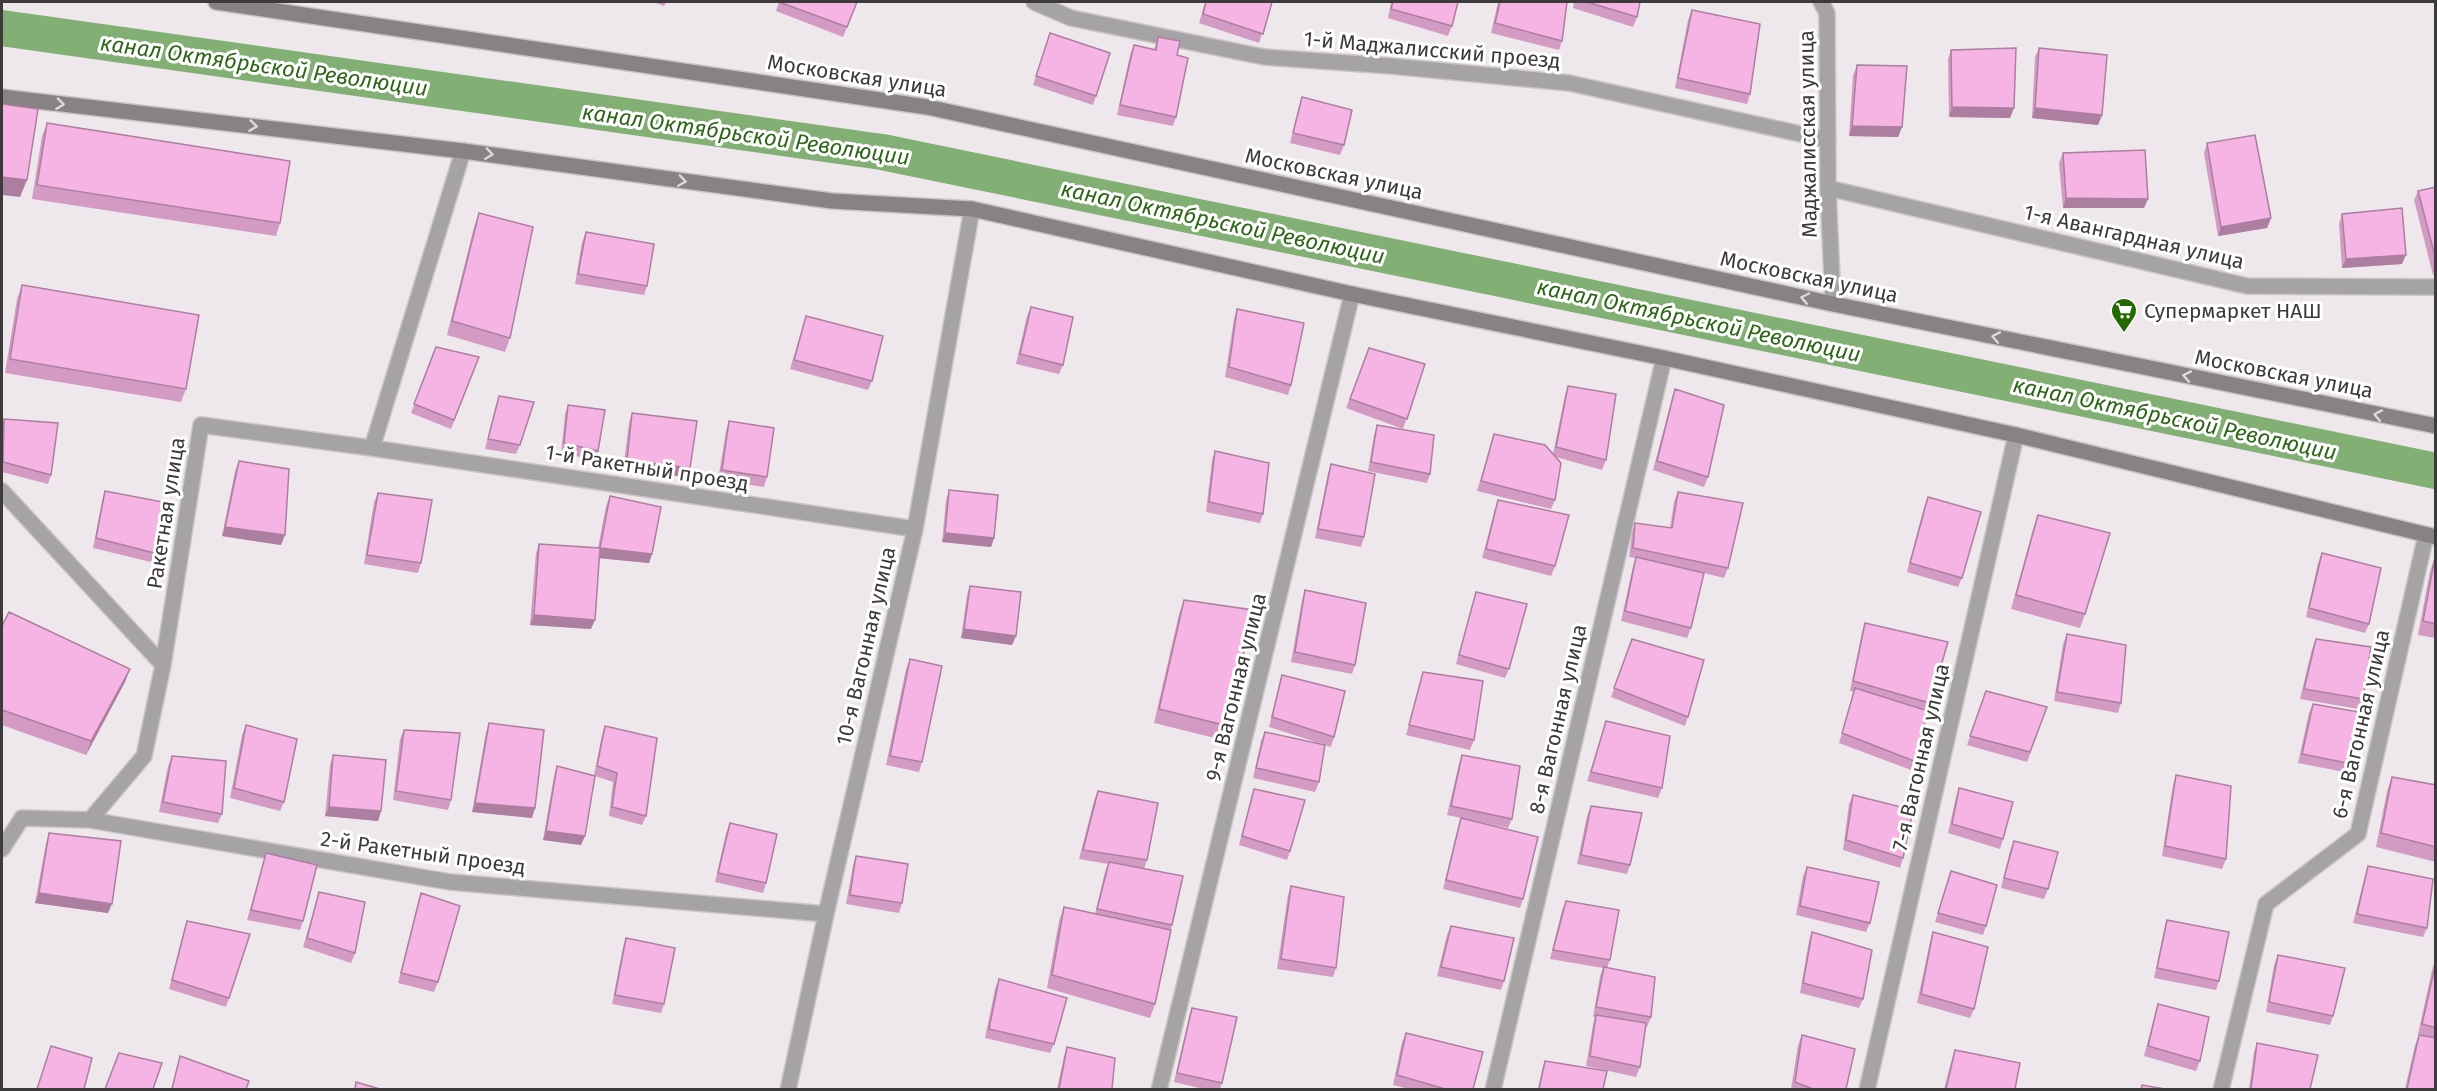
<svg xmlns="http://www.w3.org/2000/svg" width="2437" height="1091" font-family="'Fira Sans',sans-serif">
<style>
.lines{fill:none;stroke-linecap:round;stroke-linejoin:round}
.canal{stroke:#81af74;stroke-width:36}
.minor-casing{stroke:#cac4c9;stroke-width:18}
.secondary-casing{stroke:#cac4c9;stroke-width:18}
.minor{stroke:#a6a3a5;stroke-width:15}
.secondary{stroke:#868285;stroke-width:15}
.wall{fill:#d39bc3}
.shaded-wall{fill:#ac7e9f}
.building{fill:#f5b4e3;stroke:#ac7e9f;stroke-width:1.5}
.oneway{stroke:#dbdada}
.labels{text-anchor:middle;stroke-width:6;stroke-linejoin:round;paint-order:stroke}
.street-label{font-size:21px;fill:#3c3a3b;stroke:#fff}
.poi-label{font-size:21px;fill:#3c3a3b;stroke:#fff;text-anchor:start}
.water-label{font-size:22px;font-style:italic;fill:#2c6616;stroke:#fff}
</style>
<rect width="100%" height="100%" fill="#eee7ec"/>
<g class="lines">
<path class="canal" d="M2,28L882,152L2436,471"/>
<defs>
<path id="minor" d="M1034,2L1071,18L1264,57L1391,66L1569,83L1828,140
M1821,2L1827,13L1828,188L1833,304
M1828,188L2247,286L2436,287
M372,448L915,529
M2,491L163,665
M90,820L450,882L826,914
M2,849L22,818L90,820L144,756L163,665L201,425L372,448L463,151
M788,1090L826,914L915,529L972,209
M1159,1090L1352,294
M1493,1090L1664,358
M1867,1090L2016,435
M2221,1090L2266,904L2358,834L2426,535"/>
<path id="secondary" d="M216,2L927,107L1833,304L2436,426
M2,97L463,151L832,201L972,209L1352,294L1664,358L2016,435L2436,537"/>
</defs>
<use href="#minor" class="minor-casing"/>
<use href="#secondary" class="secondary-casing"/>
<use href="#minor" class="minor"/>
<use href="#secondary" class="secondary"/>
</g>
<path class="wall" d="M653,2H666L664,6Z
M779,2H857L843,37L776,11Z
M1205,2H1272L1259,43L1199,23Z
M1391,2H1458L1452,26L1448,36L1388,18Z
M1498,2H1567L1562,41L1559,50L1491,33Z
M1574,2H1640L1637,17L1633,27L1573,8Z
M1692,10L1750,94L1747,104L1675,88L1688,20Z
M1050,33L1110,53L1093,105L1033,85Z
M1158,37L1176,117L1173,126L1117,115L1130,55L1134,45L1154,50Z
M2039,48L2102,115L2098,125L2032,118L2035,57Z
M1951,50L2010,118L1949,117L1948,59Z
M1857,65L1902,127L1898,137L1849,136L1853,75Z
M1302,97L1344,145L1340,155L1290,143L1299,107Z
M47,123L280,223L276,236L32,199L42,136Z
M2207,143L2271,218L2267,228L2218,236L2204,153Z
M2063,153L2144,208H2063L2059,163Z
M2436,187V275H2433L2414,200L2418,191Z
M479,213L510,338L505,352L447,335L474,227Z
M2342,214L2402,264L2342,268L2339,224Z
M586,232L647,286L644,295L575,284L582,242Z
M22,285L186,389L181,402L5,373L17,299Z
M1031,307L1063,365L1059,374L1016,364L1027,316Z
M1237,309L1291,385L1288,395L1225,377L1234,319Z
M806,316L872,381L868,390L790,369Z
M436,347L479,357L451,429L411,413Z
M1369,348L1425,364L1403,429L1346,408Z
M1568,386L1606,460L1602,470L1556,457L1555,500L1551,509L1477,491L1494,434L1553,454L1565,395Z
M1675,389L1708,477L1704,487L1653,470L1672,398Z
M499,396L520,445L516,454L485,449L496,406Z
M568,405L598,451L595,460L561,453L565,414Z
M632,413L690,468L687,477L623,470L629,423Z
M4,419L51,475L48,484L2,472V425Z
M729,421L767,477L764,487L718,480L726,431Z
M1377,425L1430,474L1427,483L1368,471L1374,435Z
M1215,451L1263,514L1260,523L1206,512L1212,460Z
M239,461L281,545L222,536L235,471Z
M1331,464L1364,537L1361,547L1315,538L1328,473Z
M949,490L994,538L991,547L942,542L946,500Z
M105,491L158,554L155,563L93,548L102,501Z
M1678,492L1728,568L1724,578L1704,573L1691,628L1687,638L1621,621L1633,566L1636,558L1629,557L1632,533L1635,523L1670,528L1674,502Z
M378,493L421,563L418,573L364,564L374,502Z
M610,496L652,554L649,563L599,558L591,629L530,625L536,553L539,544L598,548L606,506Z
M1928,497L1962,578L1958,587L1907,572L1924,507Z
M1498,500L1555,566L1551,576L1482,558L1495,509Z
M2038,515L2085,614L2080,628L2011,609L2033,529Z
M2322,553L2369,624L2365,633L2306,617L2318,563Z
M2435,557H2436V638L2418,635L2430,571Z
M970,586L1016,636L1012,645L961,638L967,595Z
M1305,590L1355,665L1352,674L1291,662L1302,600Z
M1476,592L1509,669L1505,678L1456,664Z
M1184,600L1228,726L1223,740L1154,723L1179,614Z
M1865,623L1930,703L1911,770L1839,743L1854,692L1850,691L1862,632Z
M2,626L125,682L86,755L2,725Z
M2067,634L2121,703L2118,713L2054,701L2063,644Z
M1632,639L1688,717L1685,726L1611,697Z
M2316,639L2363,699L2359,709L2300,699L2312,649Z
M910,659L922,762L919,772L886,765L906,669Z
M1423,672L1474,740L1470,750L1406,735Z
M1282,675L1334,737L1331,747L1269,727L1279,684Z
M1986,691L2047,707L2027,762L1967,745Z
M2313,704L2352,764L2349,773L2298,763L2309,713Z
M1606,721L1662,788L1658,798L1587,781Z
M489,723L532,818L472,812L486,732Z
M246,725L284,802L280,811L230,798L242,735Z
M605,726L646,816L642,825L609,816L613,782L595,776L581,845L543,840L554,776L557,766L594,775L602,735Z
M404,730L451,800L448,810L393,800L400,739Z
M1265,732L1319,782L1315,792L1253,778L1261,741Z
M333,755L381,811L378,821L325,816L330,765Z
M1462,755L1512,819L1508,828L1470,820L1523,899L1520,908L1443,889L1458,827L1461,818L1447,815L1459,764Z
M172,756L222,814L218,823L159,812L168,766Z
M2176,775L2226,859L2222,869L2162,856L2173,785Z
M2392,777L2436,785V862L2376,847L2387,791Z
M1959,788L2003,839L2000,849L1948,833L1956,797Z
M1254,789L1290,851L1287,860L1239,845L1251,799Z
M1098,791L1147,860L1144,869L1172,925L1155,1004L1150,1018L1047,988L1059,921L1064,907L1095,914L1105,872L1108,864L1079,859L1094,801Z
M1853,795L1903,858L1900,868L1843,850L1849,804Z
M1591,806L1630,865L1627,874L1577,864L1587,816Z
M730,823L766,883L763,893L715,882L726,833Z
M49,833L108,913L35,903L46,843Z
M2014,841L2048,889L2044,899L2001,888L2010,851Z
M266,853L303,921L300,930L247,920L263,863Z
M856,856L902,903L899,913L846,904L853,865Z
M2368,866L2427,928L2423,937L2353,923L2365,876Z
M1807,867L1870,923L1866,932L1796,915L1803,876Z
M1951,871L1986,926L1983,935L1935,922Z
M1291,886L1336,968L1333,977L1277,969L1288,895Z
M319,892L355,953L351,963L303,947Z
M421,893L438,982L434,992L398,983L418,903Z
M1566,901L1610,960L1607,968L1651,1017L1647,1027H1646L1640,1067L1636,1077L1586,1066L1593,1025L1595,1017H1593L1600,976L1603,968L1550,959L1562,910Z
M2167,920L2219,981L2216,990L2154,978L2164,930Z
M187,921L229,998L226,1007L169,989L184,930Z
M1451,926L1504,981L1501,990L1437,976L1447,935Z
M1812,932L1863,999L1859,1008L1800,993L1809,941Z
M1933,932L1974,1009L1970,1018L1917,1003L1930,942Z
M626,938L664,1004L661,1013L612,1004L623,947Z
M2278,955L2333,1016L2330,1025L2266,1012L2274,965Z
M2436,960V1038L2418,1034L2433,966Z
M999,979L1054,1044L1050,1053L985,1038L995,989Z
M2158,1004L2200,1061L2196,1071L2144,1056L2155,1014Z
M1192,1008L1222,1083L1220,1089H1204L1174,1082L1189,1017Z
M1406,1033L1473,1089H1409L1393,1085L1402,1042Z
M1802,1035L1846,1089H1791L1798,1045Z
M2419,1035L2436,1089H2405L2415,1045Z
M2257,1043L2310,1089H2249L2254,1052Z
M1067,1047L1112,1089H1057L1064,1056Z
M1955,1050L2015,1089H1944L1952,1059Z
M180,1056L246,1089H171Z
M1545,1061L1603,1089H1538L1542,1070Z"/>
<path class="shaded-wall" d="M1952,107L2014,108L2010,118L1949,117Z
M2035,108L2102,115L2098,125L2032,118Z
M1852,126L1902,127L1898,137L1849,136Z
M2,177L27,180L20,197L2,195Z
M2066,198L2148,199L2144,208H2063Z
M2271,218L2267,228L2218,236L2221,227Z
M2406,255L2402,264L2342,268L2346,259Z
M627,460L690,468L687,477L623,470Z
M225,527L285,535L281,545L222,536Z
M945,533L994,538L991,547L942,542Z
M600,548L652,554L649,563L597,558Z
M534,615L595,620L591,629L530,625Z
M964,629L1016,636L1012,645L961,638Z
M130,669L125,682L86,755L91,741Z
M475,803L535,808L532,818L472,812Z
M329,807L381,811L378,821L325,816Z
M546,831L585,836L581,845L543,840Z
M39,893L112,904L108,913L35,903Z"/>
<path class="building" d="M779,2H857L847,27Z
M1206,2H1272L1263,34L1203,14Z
M1393,2H1458L1452,26L1391,9Z
M1500,2H1567L1562,41L1495,23Z
M1587,2H1640L1637,17Z
M1692,10L1760,24L1750,94L1678,78Z
M1050,33L1110,53L1096,96L1036,76Z
M1158,37L1180,41L1177,55L1188,58L1176,117L1120,105L1134,45L1156,50Z
M2016,48L2014,108L1952,107L1951,50Z
M2039,48L2107,55L2102,115L2035,108Z
M1857,65L1907,66L1902,127L1852,126Z
M1302,97L1352,110L1344,145L1293,133Z
M2,104L38,109L27,180L2,177Z
M47,123L290,161L280,223L37,185Z
M2255,135L2271,218L2221,227L2207,143Z
M2145,150L2148,199L2066,198L2063,153Z
M2436,187V260L2418,191Z
M2402,208L2406,255L2346,259L2342,214Z
M479,213L533,227L510,338L452,321Z
M586,232L654,244L647,286L578,274Z
M22,285L199,315L186,389L10,359Z
M1031,307L1073,317L1063,365L1020,354Z
M1237,309L1304,323L1291,385L1229,367Z
M806,316L883,336L872,381L794,360Z
M436,347L479,357L454,420L414,404Z
M1369,348L1425,364L1407,419L1350,399Z
M1568,386L1616,394L1606,460L1556,447Z
M1675,389L1724,405L1708,477L1657,461Z
M499,396L534,402L520,445L488,439Z
M568,405L605,410L598,451L564,443Z
M632,413L697,421L690,468L627,460Z
M4,419L58,423L51,475L3,462Z
M729,421L774,428L767,477L722,470Z
M1377,425L1434,435L1430,474L1371,462Z
M1494,434L1545,445L1561,463L1555,500L1481,481Z
M1215,451L1269,463L1263,514L1209,502Z
M239,461L289,469L285,535L225,527Z
M1331,464L1375,474L1364,537L1318,529Z
M949,490L998,495L994,538L945,533Z
M105,491L168,503L158,554L96,538Z
M1678,492L1743,503L1728,568L1633,548L1635,523L1672,528Z
M378,493L432,500L421,563L367,555Z
M610,496L661,507L652,554L600,548Z
M1928,497L1981,512L1962,578L1910,563Z
M1498,500L1569,515L1555,566L1486,549Z
M2038,515L2110,533L2085,614L2016,595Z
M539,544L600,548L595,620L534,615Z
M2322,553L2381,568L2369,624L2309,608Z
M1636,557L1704,573L1691,628L1625,611Z
M2435,557H2436V624L2423,621Z
M970,586L1021,592L1016,636L964,629Z
M1305,590L1366,603L1355,665L1295,652Z
M1476,592L1527,604L1509,669L1459,655Z
M1184,600L1253,610L1228,726L1159,709Z
M9,612L130,669L91,741L2,710V626Z
M1865,623L1948,642L1930,703L1853,681Z
M2067,634L2126,645L2121,703L2057,692Z
M1632,639L1704,660L1688,717L1614,688Z
M2316,639L2371,647L2363,699L2304,689Z
M910,659L942,666L922,762L890,756Z
M1423,672L1483,681L1474,740L1409,725Z
M1282,675L1345,691L1334,737L1272,717Z
M1855,688L1928,711L1914,761L1842,733Z
M1986,691L2047,707L2030,752L1970,736Z
M2313,704L2359,712L2352,764L2302,754Z
M1606,721L1670,736L1662,788L1591,772Z
M489,723L544,730L535,808L475,803Z
M246,725L297,739L284,802L234,788Z
M605,726L657,738L646,816L612,807L617,773L597,766Z
M404,730L460,733L451,800L396,791Z
M1265,732L1325,745L1319,782L1256,768Z
M333,755L386,760L381,811L329,807Z
M1462,755L1520,766L1512,819L1451,806Z
M172,756L226,761L222,814L163,802Z
M557,766L595,776L585,836L546,831Z
M2176,775L2231,786L2226,859L2165,846Z
M2392,777L2436,785V847L2381,833Z
M1959,788L2013,802L2003,839L1952,824Z
M1254,789L1305,800L1290,851L1242,836Z
M1098,791L1158,803L1147,860L1083,850Z
M1853,795L1913,810L1903,858L1846,840Z
M1591,806L1642,813L1630,865L1581,855Z
M1461,818L1538,837L1523,899L1446,880Z
M730,823L777,834L766,883L718,873Z
M49,833L121,841L112,904L39,893Z
M2014,841L2058,852L2048,889L2004,878Z
M266,853L317,865L303,921L251,910Z
M856,856L908,864L902,903L850,895Z
M1109,862L1183,876L1172,925L1097,909Z
M2368,866L2433,879L2427,928L2357,914Z
M1807,867L1879,882L1870,923L1800,906Z
M1951,871L1997,885L1986,926L1938,913Z
M1291,886L1344,897L1336,968L1281,959Z
M319,892L365,902L355,953L307,938Z
M421,893L460,906L438,982L401,973Z
M1566,901L1619,910L1610,960L1553,950Z
M1064,907L1171,930L1155,1004L1052,975Z
M2167,920L2229,932L2219,981L2157,968Z
M187,921L250,934L229,998L172,980Z
M1451,926L1514,938L1504,981L1441,967Z
M1812,932L1872,950L1863,999L1803,983Z
M1933,932L1988,947L1974,1009L1921,994Z
M626,938L675,948L664,1004L615,995Z
M2278,955L2345,968L2333,1016L2269,1002Z
M2436,962V1028L2422,1024Z
M1604,967L1655,977L1651,1017L1596,1007Z
M999,979L1067,998L1054,1044L989,1029Z
M2158,1004L2209,1017L2200,1061L2148,1046Z
M1192,1008L1237,1017L1222,1083L1177,1073Z
M1596,1015L1646,1023L1640,1067L1590,1056Z
M1406,1033L1483,1052L1473,1089H1445L1397,1075Z
M1802,1035L1855,1049L1846,1089H1813L1795,1082Z
M2419,1035L2436,1038V1089H2407Z
M2257,1043L2318,1055L2310,1089H2251Z
M51,1046L92,1058L84,1089H37Z
M1067,1047L1115,1058L1112,1089H1059Z
M1955,1050L2020,1063L2015,1089H1946Z
M119,1053L162,1063L153,1089H105Z
M180,1056L249,1081L246,1089H172Z
M1545,1061L1607,1071L1603,1089H1539Z
M356,1082L380,1089H355Z
M2142,1085L2165,1089H2141Z"/>
<defs><path id="oneway-chevron" d="M-2-3.5L2.5 0L-2 3.5" fill="none" stroke-width="1.6" stroke-linecap="round" stroke-linejoin="round" transform="scale(1.5)"/></defs>
<g class="oneway">
<use href="#oneway-chevron" transform="translate(60 104) rotate(7)"/>
<use href="#oneway-chevron" transform="translate(253 126) rotate(7)"/>
<use href="#oneway-chevron" transform="translate(489 154) rotate(8)"/>
<use href="#oneway-chevron" transform="translate(682 181) rotate(8)"/>
<use href="#oneway-chevron" transform="translate(1805 298) rotate(-168)"/>
<use href="#oneway-chevron" transform="translate(1996 337) rotate(-169)"/>
<use href="#oneway-chevron" transform="translate(2187 376) rotate(-169)"/>
<use href="#oneway-chevron" transform="translate(2378 415) rotate(-169)"/>
</g>
<defs>
<symbol id="supermarket-pin" viewBox="-11 -11 22 30"><path d="M0 17L-7.5 6A9.5 9.5 0 1 1 7.5 6Z" fill="#246a02" stroke="#fff"/><path d="M-6-5.5h2.5l.6 2H6L4.5 2H-2.5L-4.4-4H-6ZM-1.5 3.2a1.3 1.3 0 1 0 .1 0ZM3 3.2a1.3 1.3 0 1 0 .1 0Z" fill="#fff"/></symbol>
</defs>
<g fill-rule="evenodd">
<use href="#supermarket-pin" x="2109" y="296" width="30" height="40"/>
</g>
<g class="labels">
<g class="street-label">
<text transform="translate(1432 50) rotate(5)" y="7">1-й Маджалисский проезд</text>
<text transform="translate(857 76) rotate(9)" y="7">Московская улица</text>
<text transform="translate(1808 134) rotate(-91)" y="7">Маджалисская улица</text>
<text transform="translate(1334 174) rotate(12)" y="7">Московская улица</text>
<text transform="translate(2134 237) rotate(13)" y="7">1-я Авангардная улица</text>
<text transform="translate(1809 277) rotate(12)" y="7">Московская улица</text>
<text transform="translate(2284 374) rotate(11)" y="7">Московская улица</text>
<text transform="translate(647 468) rotate(9)" y="7">1-й Ракетный проезд</text>
<text transform="translate(166 513) rotate(-81)" y="7">Ракетная улица</text>
<text transform="translate(866 646) rotate(-77)" y="7">10-я Вагонная улица</text>
<text transform="translate(1236 687) rotate(-76)" y="7">9-я Вагонная улица</text>
<text transform="translate(1558 719) rotate(-77)" y="7">8-я Вагонная улица</text>
<text transform="translate(2361 724) rotate(-77)" y="7">6-я Вагонная улица</text>
<text transform="translate(1921 757) rotate(-77)" y="7">7-я Вагонная улица</text>
<text transform="translate(423 853) rotate(8)" y="7">2-й Ракетный проезд</text>
</g>
<g class="poi-label">
<text x="2144" y="318">Супермаркет НАШ</text>
</g>
<g class="water-label">
<text transform="translate(264 65) rotate(8)" y="8">канал Октябрьской Революции</text>
<text transform="translate(746 134) rotate(8)" y="8">канал Октябрьской Революции</text>
<text transform="translate(1223 222) rotate(12)" y="8">канал Октябрьской Революции</text>
<text transform="translate(1699 320) rotate(12)" y="8">канал Октябрьской Революции</text>
<text transform="translate(2175 418) rotate(12)" y="8">канал Октябрьской Революции</text>
</g>
</g>
<rect width="2437" height="1091" fill="none" stroke="#3c3a3b" stroke-width="6"/>
</svg>
